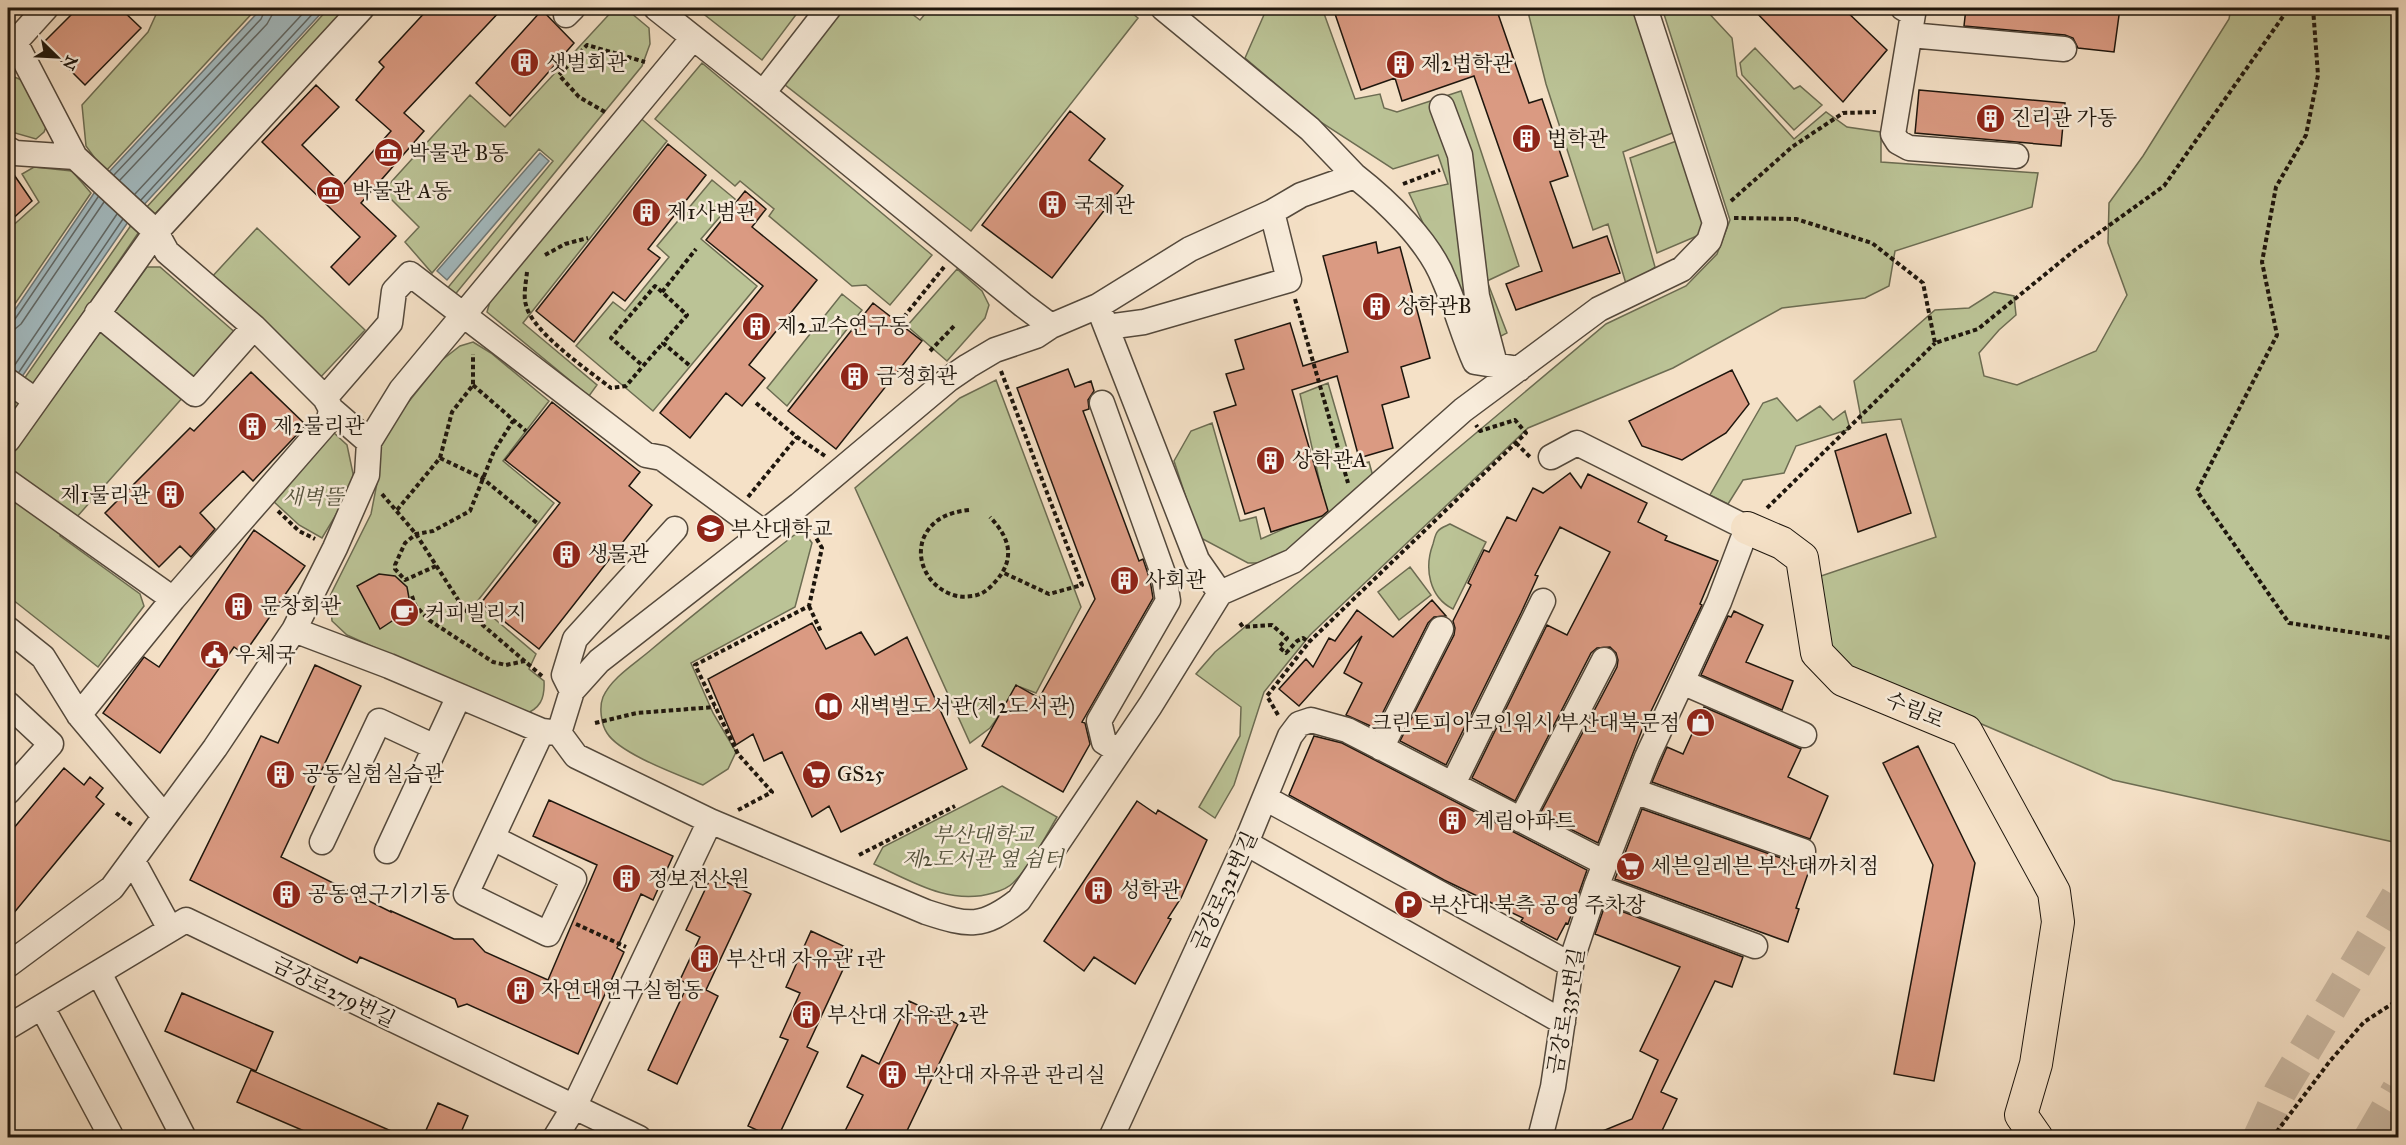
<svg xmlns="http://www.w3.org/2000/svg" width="2406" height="1145" font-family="'IM FELL Great Primer','Noto Serif KR',serif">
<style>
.green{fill:#bbc396;stroke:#6c6c52;stroke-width:1.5}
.water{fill:#a2bac0;stroke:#6d7878;stroke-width:1.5}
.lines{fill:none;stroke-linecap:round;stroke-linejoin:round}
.shore{stroke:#606866;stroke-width:1.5}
.building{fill:#da9a82;stroke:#1e160d;stroke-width:1.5}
.highway-tunnel{stroke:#cab8a2;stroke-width:33;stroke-dasharray:33 16;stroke-linecap:butt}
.minor-casing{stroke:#54493c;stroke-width:27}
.major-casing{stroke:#1e160d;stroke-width:34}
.path{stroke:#1e160d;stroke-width:4;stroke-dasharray:4.5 3;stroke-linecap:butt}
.minor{stroke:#f8ecdb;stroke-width:24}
.major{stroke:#f5e1c7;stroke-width:32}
.labels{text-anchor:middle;stroke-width:5;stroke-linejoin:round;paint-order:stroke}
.poi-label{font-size:21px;fill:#1e160d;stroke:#f8ecdb;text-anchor:start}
.park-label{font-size:21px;font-style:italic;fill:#55533d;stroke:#f8ecdb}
.street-label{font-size:21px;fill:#1e160d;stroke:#f8ecdb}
</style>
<rect width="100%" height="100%" fill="#f5e1c7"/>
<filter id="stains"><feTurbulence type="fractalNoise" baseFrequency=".00333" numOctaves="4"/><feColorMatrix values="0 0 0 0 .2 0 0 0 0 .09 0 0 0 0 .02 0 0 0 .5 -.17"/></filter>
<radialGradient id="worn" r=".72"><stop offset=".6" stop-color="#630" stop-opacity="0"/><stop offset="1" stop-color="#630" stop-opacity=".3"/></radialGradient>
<path class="green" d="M159,8H257L105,172L86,146L82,105L148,32Z
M329,8H347L141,229L8,422V402L134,221Z
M615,8H625L649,28L650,44L642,66L453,297L445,291L553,161L539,149L432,273L405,242L419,227L383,191L470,95L505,127Z
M696,8H801L762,60Z
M844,8H904L920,20L930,8H1126L1138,18L971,231L784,84Z
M1267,8H1322L1355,99L1380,94L1384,108L1397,112L1461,91L1519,266L1487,281L1507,333L1472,351L1430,238L1409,193L1448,184L1438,155L1393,169L1319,121L1245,58Z
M1527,8H1634L1675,132L1623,152L1655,267L1627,287L1608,224L1593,230L1546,84Z
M1662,8H1704L1732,38L1737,76L1794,139L1826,112L1847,127L1881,132V162L2038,173L2032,207L1895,251L1889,286L1865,298L1782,308L1673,368L1528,428L1310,635L1264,692L1234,785L1215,818L1199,807L1240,736L1241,707L1196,674L1215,652L1606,324L1686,286L1717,254L1730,220Z
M2231,8H2398V843L2113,780L1855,670L1830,644L1821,576L1936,537L1901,419L1862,423L1854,381L1935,310L1969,308L1994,292L2014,296L2016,315L1999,330L1979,353L1984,376L2017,385L2096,351L2127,295L2108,243L2109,203L2143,156L2229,19Z
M1755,48L1794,89L1800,86L1822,105L1794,130L1742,75L1740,63Z
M702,63L932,255L890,305L866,285L852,286L769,216L774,209L740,181L735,186L655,119Z
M12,76L24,81L48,122L44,132L36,139L8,131V78Z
M637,115L667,141L523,323L597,385L589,396L487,312L495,283Z
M1682,139L1711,230L1657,253L1630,158Z
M34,167L72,171L91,193L8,314V230L39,202L22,174Z
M712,180L735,199L701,239L757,286L653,411L576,346L613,302L625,311L669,257L657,246Z
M257,228L365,330L317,381L210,279Z
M147,267H160L238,335L60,536L140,594L144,606L98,667L8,596V459Z
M957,269L982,291L989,305L985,318L947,361L907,326Z
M842,294L862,310L787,406L767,388Z
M473,342L491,353L549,401L503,461L554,503L476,603L536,654L529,669L544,681C545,699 540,709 523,715L347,635L332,621L330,596L371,514L378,478L382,435L442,360L460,346Z
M996,380L1081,607L1036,693L1020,687L990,728L970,743L855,488L960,398Z
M1328,383L1352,466L1369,462L1374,480L1272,563H1248L1199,537L1174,461L1191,431L1212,423L1240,521L1256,517L1261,539L1326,510L1300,394Z
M1777,398L1797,421L1820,406L1833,420L1845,411L1850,429L1796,446L1784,473L1743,480L1728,504L1710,495L1763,403Z
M333,432L347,445L355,483L322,538L299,525L272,500Z
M1450,524L1486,542L1453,609C1429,597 1424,568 1433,544C1434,541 1435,534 1438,531C1440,528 1446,526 1450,524Z
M802,529L812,543L795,607L691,663L713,713L736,752L728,769L703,785C679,775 620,754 607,733C601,724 599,707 603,697C612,677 636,663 652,649C701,608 752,568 802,529Z
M1410,567L1431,595L1399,620L1378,592Z
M1002,786L1057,817C1044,839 1031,865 1013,883C1007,889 1000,891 993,893C950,906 911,881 874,864L883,847Z"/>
<path class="water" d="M262,8H326L128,222L8,397V320L107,174Z
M540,153L549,161L447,280L437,271Z"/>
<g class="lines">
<path class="shore" d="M114,175L261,19L266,8
M120,180L267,24L272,15L274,8
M135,194L308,8
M141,200L318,8
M8,322L15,319L98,197
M8,330L15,329L21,324L104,202
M12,369L117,214
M19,372L123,219"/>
</g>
<path class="building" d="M78,8H120L141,28L85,85L43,43Z
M429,8H503L404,113L424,131L361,203L396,236L349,285L331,267L360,237L262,142L316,85L339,107L302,145L343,185L391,131L356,100L384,67L379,62Z
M1333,8H1496L1529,103L1542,99L1568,176L1550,182L1573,248L1607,236L1620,273L1516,310L1506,284L1542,271L1474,76L1402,101L1395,78L1361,90Z
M1752,8H1843L1887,50L1843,102Z
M1966,8H2120L2114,52L2078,48L2073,38L2065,35L1964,26Z
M542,10L574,43L510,116L476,83Z
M1919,90L2065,103L2061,146L1915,133Z
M1070,111L1105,139L1089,160L1123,186L1052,278L982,225Z
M668,144L706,175L648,249L660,258L625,301L613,292L574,342L536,311Z
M8,166L32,201L8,223Z
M745,191L766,209L752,227L817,280L749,365L765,378L742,406L726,393L690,438L660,413L763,286L706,240Z
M1376,242L1378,253L1400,247L1430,358L1401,367L1409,397L1382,405L1393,448L1359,458L1337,376L1292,390L1328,511L1322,516L1271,532L1264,508L1245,514L1214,412L1236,405L1226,374L1244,369L1235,340L1290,323L1303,366L1348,352L1323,256Z
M873,303L922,341L836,449L788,411Z
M1068,369L1075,387L1091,381L1094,391L1088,400L1089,409L1083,411L1139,561L1143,559L1150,580L1153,598L1082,722L1085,723L1090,744L1063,792L982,746L1016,685L1039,698L1095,599L1017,388Z
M1732,370L1749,404L1726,433L1682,460L1642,446L1629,421Z
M251,372L306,425L253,481L243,471L200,513L215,529L191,557L180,546L159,567L105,513L190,428L194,431Z
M552,402L640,472L629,486L652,505L539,649L481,603L560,503L505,460Z
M1886,434L1911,513L1858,532L1835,451Z
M1570,473L1581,488L1588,474L1647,503L1638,522L1667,536L1665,540L1718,561L1700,604L1702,605L1642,730L1598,843L1540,814L1617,667L1618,660L1616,653L1610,647L1597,648L1591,653L1515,801L1472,778L1547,625L1567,635L1610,552L1560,527L1535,575L1538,576L1521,613L1446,765L1400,741L1454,635L1455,628L1453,621L1471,585L1468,583L1484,550L1489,552L1507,517L1516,521L1533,488L1543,493Z
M254,530L305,566L244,654L234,647L160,753L103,713L144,657L159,667Z
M379,574L395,576L407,587L409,598L404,613L380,629L357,586Z
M1432,600L1446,616L1434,617L1428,623L1375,728L1346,715L1362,683L1344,673L1362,636L1299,706L1279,689L1306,659L1313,667L1329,638L1335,641L1357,610L1393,637Z
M1734,611L1763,625L1746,662L1793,681L1782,710L1701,675L1728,616L1731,617Z
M812,623L826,649L861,632L875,655L907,637L967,769L841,832L829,806L812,817L782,752L764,761L753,734L736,745L708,679Z
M315,665L361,686L281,857L391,912V911L454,939H473L485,952L548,980L597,865L533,836L549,800L673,856L653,900L641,894L617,948L624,952L578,1054L467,1004L458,1007L455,999L360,957L357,963L190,880L261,736L278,743Z
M1704,707L1801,749L1788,777L1828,796L1810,839L1652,782L1667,747L1683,754Z
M1314,736L1342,743L1587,870L1568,924L1566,923L1557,940L1521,921L1523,918L1444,880L1289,795Z
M1918,746L1975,863L1934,1081L1894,1074L1933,865L1883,763Z
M64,768L84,785L90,777L103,788L96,797L104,804L8,920V835Z
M1137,801L1156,814L1158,810L1207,840L1181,898L1168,918L1171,919L1135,984L1094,957L1084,971L1044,941Z
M1642,809L1798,864L1811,865L1796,908L1799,909L1788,942L1615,879Z
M712,875L751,894L706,990L718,996L677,1084L648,1070L688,984L680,980L700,937L686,930Z
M1605,905L1743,957L1732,987L1715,981L1661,1092L1677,1099L1659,1137H1588L1632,1119L1658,1060L1640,1051L1680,967L1595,934Z
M811,931L852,950L807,1047L818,1052L778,1137H772L748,1126L788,1040L780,1037L800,993L786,987Z
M182,993L273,1032L256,1071L165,1031Z
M909,1001L958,1024L904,1137H842L863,1095L847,1087L862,1055L879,1064Z
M251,1070L405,1137H318L237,1102Z
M438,1103L468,1116L459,1137H423Z"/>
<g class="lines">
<path class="highway-tunnel" d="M2259,1138L2280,1092L2398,895
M2370,1138L2398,1090"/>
<defs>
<path id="minor" d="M656,8L763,93
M829,8L763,93L1023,305L1051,326
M1163,8L1310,129L1355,176
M1903,8L1913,14L1893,134L1898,142L1909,148L2016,156
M566,15L573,8
M1910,35L2064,49
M15,42L75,157
M8,50L46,8
M1442,107L1460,155L1477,296L1495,364
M8,149L15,153L75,157L156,232L167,252L254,327L325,398L331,409L369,442
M1098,306L1197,560L1220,593
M97,313L195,394L254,327
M1107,327L1144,322L1289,280L1272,212
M8,381L35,400
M325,398L390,323L394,291L410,274L646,455L662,458L763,532
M1102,403L1164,576L1168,601L1099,721L1104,742L1118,751
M8,440L156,232L362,8
M8,482L173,599
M8,629L43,657L79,715L164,816
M294,630L335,548L367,475L369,442L401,390L693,38
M1682,682L1804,735
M572,691L564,675L575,639L675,529
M8,704L51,744L8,792
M79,715L173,599L329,420L331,409
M559,733L572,691L599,661L799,505L949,379L968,366L995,350L1036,336L1051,326L1098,306L1190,249L1272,212L1301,195L1355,176C1387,201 1429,241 1444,280C1456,307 1463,335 1475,362L1519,369
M1381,748L1441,629
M1453,784L1543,601
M1634,791L1803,851
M1265,798L1571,965
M1521,820L1604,660
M710,821L926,912C969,926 982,929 1019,900L1150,706L1220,593L1293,561L1463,410L1599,309L1682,269L1709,241L1715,223L1645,8
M493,838L574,879L548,934L466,894L542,731
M322,842L379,721L435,747
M1246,843L1563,1022
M387,851L459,696
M133,861L170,929
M1596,887L1755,946
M8,965L112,888L215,748L294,630L389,666L542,731L559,733L576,756L710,821L574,1107L555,1138
M99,973L184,1138
M42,1007L112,1138
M8,1027L186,920L639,1138
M1111,1138L1246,843L1290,736L1299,724L1311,720L1347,730L1605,863
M1540,1138L1553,1087L1572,959L1596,887L1647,757L1719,602L1747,528L1577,443L1551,457"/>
<path id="major" d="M1747,528L1782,543L1802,558L1817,653L1843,680L1966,731L2054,892L2058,922L2036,1064L2021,1115L2037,1138"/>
</defs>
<use href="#minor" class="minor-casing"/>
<use href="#major" class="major-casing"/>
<path class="path" d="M2313,8L2318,75L2306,135L2276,187L2262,262L2277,335L2197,491L2289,623L2398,639
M605,112L579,97L559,75L587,45L645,62
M1403,184L1440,170
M1731,201L1792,147L1843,113L1876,112
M1734,218L1796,219L1872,243L1923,283L1935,343L1978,329L2075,250L2164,186L2289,8
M545,255L565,244L588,238
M527,272C526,282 523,296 526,305C532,332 589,371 611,388L626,386L643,366
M662,292L655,286L611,338L643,366L663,343
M1295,299L1348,483
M899,323L944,267
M930,351L955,325
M689,365L663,343L687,315L662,292L696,249
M1001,371L1082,585L1049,594L1004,573
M473,385L526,431
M756,403L797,437L825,456
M1516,443L1530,457
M440,458L482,478L537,523
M382,494L416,534L464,609L542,676
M748,497L797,437
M1767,508L1935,343
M397,510L440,458L452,412L473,385V354
M969,510C950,512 933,518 924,537C911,568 941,602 972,596C982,595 989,589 995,582C1016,559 1010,538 990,517
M278,511L299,531L315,539
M436,566L405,580L395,569V565L405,543L416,534L433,531L470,511L494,451L513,421
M412,596L415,605L429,620L493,662L506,665L525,661
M809,606L821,632
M1240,623L1243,627L1272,625L1287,638L1279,647L1286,653L1297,641L1303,638L1309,642
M1278,715L1267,696L1309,642L1526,433L1515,420L1480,431L1476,425
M595,723L637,713L715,707
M738,810L772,792L738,754L695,665L809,606L822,548L808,524
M116,813L132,825
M859,855L955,806
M576,924L626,947
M2272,1138L2330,1061L2364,1022L2398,1000"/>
<use href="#minor" class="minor"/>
<use href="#major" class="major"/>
</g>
<defs>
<symbol id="building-disc" viewBox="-11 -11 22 22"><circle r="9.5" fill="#8f2418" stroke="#f8ecdb"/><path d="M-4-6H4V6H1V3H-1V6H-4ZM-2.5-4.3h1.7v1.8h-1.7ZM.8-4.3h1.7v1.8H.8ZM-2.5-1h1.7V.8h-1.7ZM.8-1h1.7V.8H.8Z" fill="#fff"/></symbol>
<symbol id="museum-disc" viewBox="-11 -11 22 22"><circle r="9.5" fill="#8f2418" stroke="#f8ecdb"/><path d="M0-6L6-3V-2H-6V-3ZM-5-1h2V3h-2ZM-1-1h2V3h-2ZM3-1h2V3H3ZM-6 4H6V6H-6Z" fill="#fff"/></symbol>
<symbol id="university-disc" viewBox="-11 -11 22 22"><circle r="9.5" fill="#8f2418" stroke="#f8ecdb"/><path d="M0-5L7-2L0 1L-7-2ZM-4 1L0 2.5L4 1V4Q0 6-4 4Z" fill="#fff"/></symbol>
<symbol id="cafe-disc" viewBox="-11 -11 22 22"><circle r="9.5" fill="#8f2418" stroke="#f8ecdb"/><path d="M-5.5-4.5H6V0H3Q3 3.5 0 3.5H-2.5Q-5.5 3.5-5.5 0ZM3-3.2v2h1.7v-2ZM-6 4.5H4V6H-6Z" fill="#fff"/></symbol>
<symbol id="civic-disc" viewBox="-11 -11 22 22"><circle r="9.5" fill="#8f2418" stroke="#f8ecdb"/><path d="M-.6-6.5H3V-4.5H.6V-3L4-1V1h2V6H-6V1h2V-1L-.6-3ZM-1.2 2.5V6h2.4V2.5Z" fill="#fff"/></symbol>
<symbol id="library-disc" viewBox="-11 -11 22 22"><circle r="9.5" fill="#8f2418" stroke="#f8ecdb"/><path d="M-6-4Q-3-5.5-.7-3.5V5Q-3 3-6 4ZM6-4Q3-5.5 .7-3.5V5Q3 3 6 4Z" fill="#fff"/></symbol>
<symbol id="shop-disc" viewBox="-11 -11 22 22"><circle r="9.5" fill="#8f2418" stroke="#f8ecdb"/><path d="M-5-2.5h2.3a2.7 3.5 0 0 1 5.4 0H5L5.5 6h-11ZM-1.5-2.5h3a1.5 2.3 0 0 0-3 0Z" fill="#fff"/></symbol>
<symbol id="supermarket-disc" viewBox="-11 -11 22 22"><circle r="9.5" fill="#8f2418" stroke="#f8ecdb"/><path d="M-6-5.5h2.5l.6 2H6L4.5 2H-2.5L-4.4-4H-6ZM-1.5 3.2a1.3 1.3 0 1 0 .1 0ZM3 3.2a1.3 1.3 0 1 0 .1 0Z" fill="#fff"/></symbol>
<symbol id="parking-disc" viewBox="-11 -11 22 22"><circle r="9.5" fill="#8f2418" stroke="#f8ecdb"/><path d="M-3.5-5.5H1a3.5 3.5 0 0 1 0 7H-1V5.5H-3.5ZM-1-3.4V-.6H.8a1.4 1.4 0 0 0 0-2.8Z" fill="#fff"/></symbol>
</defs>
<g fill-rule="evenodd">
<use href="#building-disc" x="508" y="46" width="33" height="33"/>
<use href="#building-disc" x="1384" y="48" width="33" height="33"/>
<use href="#building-disc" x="1974" y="102" width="33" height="33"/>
<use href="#building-disc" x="1510" y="122" width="33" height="33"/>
<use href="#museum-disc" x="372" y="136" width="33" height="33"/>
<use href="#museum-disc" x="314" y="174" width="33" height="33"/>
<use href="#building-disc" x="1036" y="188" width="33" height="33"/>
<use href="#building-disc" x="630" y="196" width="33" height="33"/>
<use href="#building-disc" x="1360" y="290" width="33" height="33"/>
<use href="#building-disc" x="740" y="310" width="33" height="33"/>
<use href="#building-disc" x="838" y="360" width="33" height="33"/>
<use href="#building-disc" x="236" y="410" width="33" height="33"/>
<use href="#building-disc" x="1254" y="444" width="33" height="33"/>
<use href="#building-disc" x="154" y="478" width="33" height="33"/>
<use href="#university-disc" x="694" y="512" width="33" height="33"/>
<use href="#building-disc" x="550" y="538" width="33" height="33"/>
<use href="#building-disc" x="1108" y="564" width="33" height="33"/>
<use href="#building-disc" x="222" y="590" width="33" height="33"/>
<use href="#cafe-disc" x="388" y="596" width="33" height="33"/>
<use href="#civic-disc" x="198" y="638" width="33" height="33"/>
<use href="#library-disc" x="812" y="690" width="33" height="33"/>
<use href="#shop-disc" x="1684" y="706" width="33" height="33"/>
<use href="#building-disc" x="264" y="758" width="33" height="33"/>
<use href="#supermarket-disc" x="800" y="758" width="33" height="33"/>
<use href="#building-disc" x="1436" y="804" width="33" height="33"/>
<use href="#supermarket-disc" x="1614" y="850" width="33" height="33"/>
<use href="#building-disc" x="610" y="862" width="33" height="33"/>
<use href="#building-disc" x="1082" y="874" width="33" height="33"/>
<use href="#building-disc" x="270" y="878" width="33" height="33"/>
<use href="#parking-disc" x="1392" y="888" width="33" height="33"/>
<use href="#building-disc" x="688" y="942" width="33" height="33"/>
<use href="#building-disc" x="504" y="974" width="33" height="33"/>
<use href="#building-disc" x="790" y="998" width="33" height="33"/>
<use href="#building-disc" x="876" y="1058" width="33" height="33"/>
</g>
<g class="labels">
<g class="poi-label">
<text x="546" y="70">샛벌회관</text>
<text x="1421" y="71">제2법학관</text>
<text x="2011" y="125">진리관 가동</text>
<text x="1547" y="146">법학관</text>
<text x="409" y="160">박물관 B동</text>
<text x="352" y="198">박물관 A동</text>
<text x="1074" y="212">국제관</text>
<text x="667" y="219">제1사범관</text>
<text x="1397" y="313">상학관B</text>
<text x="777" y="333">제2교수연구동</text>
<text x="876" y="383">금정회관</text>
<text x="273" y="433">제2물리관</text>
<text x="1292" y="467">상학관A</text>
<text x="150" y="502" text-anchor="end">제1물리관</text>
<text x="731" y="536">부산대학교</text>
<text x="588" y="561">생물관</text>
<text x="1145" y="587">사회관</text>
<text x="260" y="613">문창회관</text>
<text x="425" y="620">커피빌리지</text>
<text x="235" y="662">우체국</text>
<text x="850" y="713">새벽벌도서관(제2도서관)</text>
<text x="1680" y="730" text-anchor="end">크린토피아코인워시 부산대북문점</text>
<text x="302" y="781">공동실험실습관</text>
<text x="837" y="781">GS25</text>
<text x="1474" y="828">계림아파트</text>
<text x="1651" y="873">세븐일레븐 부산대까치점</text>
<text x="648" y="886">정보전산원</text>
<text x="1120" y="897">성학관</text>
<text x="308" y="901">공동연구기기동</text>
<text x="1429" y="912">부산대 북측 공영 주차장</text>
<text x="726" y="966">부산대 자유관 1관</text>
<text x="541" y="997">자연대연구실험동</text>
<text x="827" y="1022">부산대 자유관 2관</text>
<text x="914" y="1082">부산대 자유관 관리실</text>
</g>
<g class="park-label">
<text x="313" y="504">새벽뜰</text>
<text x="983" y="842">부산대학교<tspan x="983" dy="24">제2도서관 옆 쉼터</tspan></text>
</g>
<g class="street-label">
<text transform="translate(1915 710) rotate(23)" y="7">수림로</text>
<text transform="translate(1224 891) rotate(-65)" y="7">금강로321번길</text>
<text transform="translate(334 992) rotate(26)" y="7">금강로279번길</text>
<text transform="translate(1566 1011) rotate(-80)" y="7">금강로335번길</text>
</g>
</g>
<rect width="2406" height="1145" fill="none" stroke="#f5e1c7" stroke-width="30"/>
<rect x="9" y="9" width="2388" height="1127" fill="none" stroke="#1e160d" stroke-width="3"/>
<rect x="15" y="15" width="2376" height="1115" fill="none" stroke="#1e160d" stroke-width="1.5"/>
<g transform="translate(57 57) rotate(114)" stroke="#f8ecdb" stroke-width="4.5" paint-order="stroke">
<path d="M0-4.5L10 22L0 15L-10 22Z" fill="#1e160d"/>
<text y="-9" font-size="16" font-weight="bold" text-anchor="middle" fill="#1e160d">N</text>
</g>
<rect width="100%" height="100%" filter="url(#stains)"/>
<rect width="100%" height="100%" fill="url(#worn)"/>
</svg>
